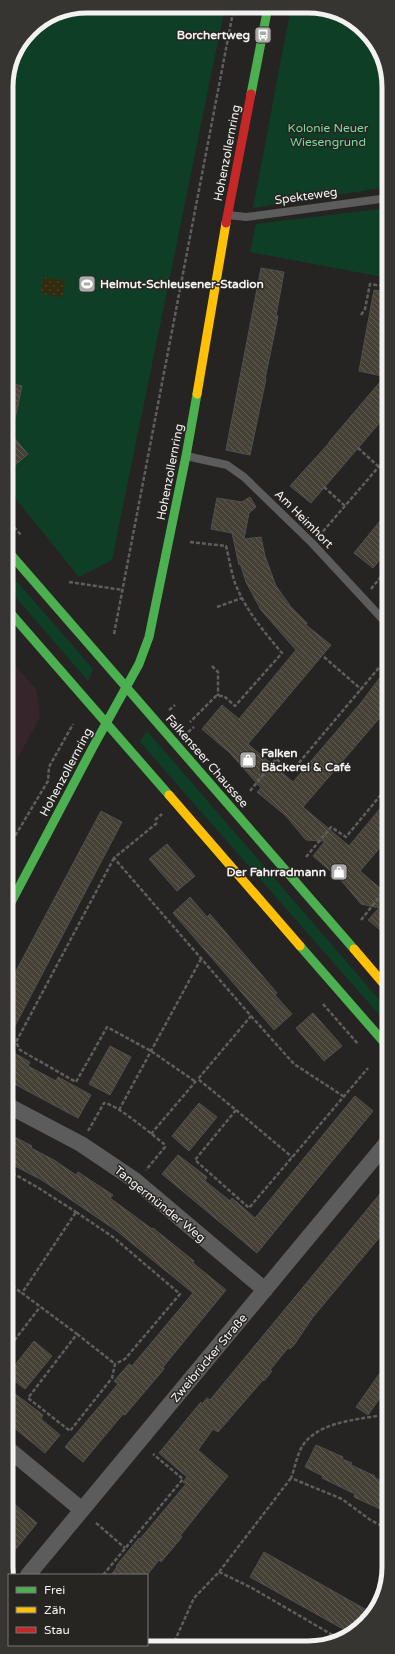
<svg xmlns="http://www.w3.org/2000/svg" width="395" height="1654" viewBox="0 0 395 1654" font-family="'Varela Round',sans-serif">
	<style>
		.education { fill: #36262c }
		.green { fill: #0e3f26 }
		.sand { fill: url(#sand-dots) }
		.building { fill: url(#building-back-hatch); stroke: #51504f }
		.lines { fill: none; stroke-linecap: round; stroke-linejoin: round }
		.path { stroke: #5f5e5e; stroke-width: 2.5; stroke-dasharray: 4 2; stroke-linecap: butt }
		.lane { stroke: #5d5c5c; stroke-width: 8 }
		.street { stroke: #5d5c5c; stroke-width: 16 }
		.fast { stroke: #4caf50; stroke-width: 9 }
		.slow { stroke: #ffc107; stroke-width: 9 }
		.jam { stroke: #c62828; stroke-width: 9 }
		.labels { text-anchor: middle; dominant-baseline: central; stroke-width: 3; stroke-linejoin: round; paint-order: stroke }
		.poi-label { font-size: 12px; font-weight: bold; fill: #f3f2f0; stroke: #262522; text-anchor: end }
		.park-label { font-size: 12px; fill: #77dd9e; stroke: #262522 }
		.street-label { font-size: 12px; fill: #f3f2f0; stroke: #262522 }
		.rim { fill: none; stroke: #f3f2f0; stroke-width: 5 }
	</style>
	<defs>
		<pattern id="sand-dots" width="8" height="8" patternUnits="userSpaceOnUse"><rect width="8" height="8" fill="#322b0e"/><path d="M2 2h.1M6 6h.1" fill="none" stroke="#464026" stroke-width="1.8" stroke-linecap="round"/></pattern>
		<pattern id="building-back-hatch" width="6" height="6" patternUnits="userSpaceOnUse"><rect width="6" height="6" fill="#464136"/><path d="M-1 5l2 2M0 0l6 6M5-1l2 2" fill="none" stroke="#615d53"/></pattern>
	</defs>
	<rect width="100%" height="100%" fill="#252423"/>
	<path class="education" d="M12,662l24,27 4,28 -34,63v-109z"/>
	<path class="green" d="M87,6l138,1 -113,553 -33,17 -73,-90v-405l6,-26 18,-26 26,-18z
		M291,7l33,1 41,22 23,46v111l-135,21z
		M388,208v70l-138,-26 6,-28z
		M6,569l87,100 -5,12 -82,-95z
		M147,731l242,280v15l-249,-284z"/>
	<path class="sand" d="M44,277l21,4 -3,17 -22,-5z"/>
	<path class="building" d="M261,268l23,4 -8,44h2l-13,63h1l-16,76 -24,-5z
		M374,290l14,2v50l-6,34 -23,-5z
		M6,382l16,4 -10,47h-2l18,21 -22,19z
		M380,382l8,7v24l-77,90 -21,-17 39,-43v-1z
		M250,497l6,10 -7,6 -5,26 17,-2 4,19 11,30 15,21 16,16 -1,2 25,20 -83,99 45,38 67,-78 28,-37 1,40 -86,100 46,39 40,-48v39l-29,34 29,25v41l-21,-17 11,-12 -18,-4 -21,-25 -27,-23 12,-15 -19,-1 -20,-24 -29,-24 4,-4 -31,-35 -28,-24 20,-24 17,14 57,-69 -35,-40 -15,-28 -6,-19 -1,2 -7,-32 -21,-4 6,-31 25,4z
		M388,511v39l-15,18 -19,-15z
		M101,811l21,11 -115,219 -1,-51z
		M167,844l28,32 -18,15 -28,-32z
		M190,897l17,20 3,-3 67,79 -2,2 17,19 -18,16 -101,-117z
		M313,1013l29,33 -18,15 -28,-33z
		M110,1046l21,11 -21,38 -21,-11z
		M7,1049l23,13 -2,4 28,15 2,-4 33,18 -13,23 -71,-38z
		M355,1096l18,15 -116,142 -95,-79 16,-19 29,22 -2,4 25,20 2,-3 23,20z
		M199,1103l18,14 -28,34 -17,-15z
		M7,1133l25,13 -1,2 23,12 22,15 2,-3 35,23 -3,3 42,31 1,-1 41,33 -1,2 33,27 -63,77 1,2 -39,46 -2,-1 -40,48 -18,-15 53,-63 -4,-3 15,-17 3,2 61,-73 -76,-62 -75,-51 -35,-18z
		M389,1183v43l-76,91 -19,28 -4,4 -2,-1 -18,22 2,1 -8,10 -1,-1 -45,52 -5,-3 -15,21 30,26 -48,60 2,1 -21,25 -2,-2 -12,15h-36l6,-8 -1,-1 19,-23 4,-5 1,1 46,-55 -3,-2 4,-5 -28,-24 42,-51 1,2 5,-6 3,2z
		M34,1341l18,15 -27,33 -18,-14z
		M389,1360v25l-21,30 -12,-8z
		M14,1393l29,22 -2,4 19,16 -15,18 -38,-31v-21z
		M316,1445l27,12 -1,2 10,4 -1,2 24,11 -1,1 15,9v27l-35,-16 1,-3 -33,-16 1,-2 -18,-9z
		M7,1498l30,25 -30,37z
		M264,1552l108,61 -3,8 -17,13 -102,-57z"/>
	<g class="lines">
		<path class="path" d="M361,315l4,-6 5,-25 18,3
			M384,418l4,4
			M358,448l21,19
			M324,487l21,19
			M6,518l15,17
			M319,536l69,-80
			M190,542l36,4c3,12 5,25 9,37 10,26 29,49 47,70l-47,53 -11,-10h-8l-26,26
			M387,552l1,2
			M69,582l54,8
			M371,589l17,-21
			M217,607l25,-9
			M114,634l120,-627
			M324,657l38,33
			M212,666l6,6v24
			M169,710l6,-5
			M188,732l6,-5
			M250,791l26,-32 16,12 96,-114
			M155,820l7,-6
			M157,823l-43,35 137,158 -53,63 38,31 -41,50 54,48 119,-140
			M6,851l42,-70 1,-14 24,-43
			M306,857l25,-30 15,10 43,-52
			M114,858l-98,184 4,8 56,32 31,-55 44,24 45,31
			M361,920l27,-34 1,1
			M323,1004l35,40
			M251,1016l43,48 49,32
			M382,1066l7,7
			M119,1110l82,-151
			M236,1110l56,47
			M88,1131l16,-28c11,0 50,33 60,41l1,3 -19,23
			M151,1134l45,-53
			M7,1170l30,17 39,25
			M76,1212l37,25 67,57 -55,65 -10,5 -3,14 -42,53 -42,-33 49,-64 -55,-41z
			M7,1283l15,10
			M77,1334l38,30
			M7,1350l33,-43
			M377,1416c-24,4 -59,7 -74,29 -6,9 -8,23 -12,33l51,21 27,20 20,11
			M96,1523l29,25
			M219,1572l33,16 89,52
			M103,1575l80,-96 -30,-25
			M172,1647l22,-49 25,-26 72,-94"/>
		<path class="lane" d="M228,215l18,2 142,-19
			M186,456l41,9 17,12 68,66 76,82"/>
		<path class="street" d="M7,1105l74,39 55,37 129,109
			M7,1448l75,62
			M28,1575l361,-435"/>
		<path class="fast" d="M251,94l17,-87
			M6,549l348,400
			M6,608l163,187
			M6,912l87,-165 46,-83 10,-27 37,-181 11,-62
			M300,946l89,102"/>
		<path class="slow" d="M197,394l29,-171
			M169,795l131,151
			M354,949l35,41"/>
		<path class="jam" d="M226,223l25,-129"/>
	</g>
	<defs>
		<g id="bus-square" transform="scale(0.9)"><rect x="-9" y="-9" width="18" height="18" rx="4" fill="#abaaa8" stroke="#262522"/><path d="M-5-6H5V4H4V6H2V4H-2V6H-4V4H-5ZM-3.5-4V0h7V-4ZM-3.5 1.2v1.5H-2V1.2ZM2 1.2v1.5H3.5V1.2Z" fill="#fff"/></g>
		<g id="stadium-square" transform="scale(0.9)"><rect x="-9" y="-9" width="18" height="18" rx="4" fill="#abaaa8" stroke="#262522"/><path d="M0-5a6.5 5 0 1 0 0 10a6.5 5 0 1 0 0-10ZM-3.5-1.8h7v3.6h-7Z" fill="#fff"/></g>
		<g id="shop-square" transform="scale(0.9)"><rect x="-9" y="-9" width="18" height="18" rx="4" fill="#abaaa8" stroke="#262522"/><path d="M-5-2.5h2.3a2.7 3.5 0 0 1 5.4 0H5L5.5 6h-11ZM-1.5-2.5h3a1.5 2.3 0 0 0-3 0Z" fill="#fff"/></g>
	</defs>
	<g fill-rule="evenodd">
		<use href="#bus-square" x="263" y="35"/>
		<use href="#stadium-square" x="87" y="284"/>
		<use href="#shop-square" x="248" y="760"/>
		<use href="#shop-square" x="339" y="872"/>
	</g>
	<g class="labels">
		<g class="poi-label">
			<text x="250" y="35">Borchertweg</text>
			<text x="100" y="284" text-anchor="start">Helmut-Schleusener-Stadion</text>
			<text x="261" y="753" text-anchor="start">Falken<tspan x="261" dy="14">Bäckerei &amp; Café</tspan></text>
			<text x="326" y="872">Der Fahrradmann</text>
		</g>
		<g class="park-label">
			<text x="328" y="128">Kolonie Neuer<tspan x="328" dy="14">Wiesengrund</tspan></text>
		</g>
		<g class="street-label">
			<text transform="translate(227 153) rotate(-79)">Hohenzollernring</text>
			<text transform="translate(306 196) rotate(-8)">Spekteweg</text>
			<text transform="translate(170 472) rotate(-79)">Hohenzollernring</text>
			<text transform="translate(304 519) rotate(45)">Am Heimhort</text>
			<text transform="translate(207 761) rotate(49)">Falkenseer Chaussee</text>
			<text transform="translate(66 772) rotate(-62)">Hohenzollernring</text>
			<text transform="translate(160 1204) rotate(39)">Tangermünder Weg</text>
			<text transform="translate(209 1358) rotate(-50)">Zweibrücker Straße</text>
		</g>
	</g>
	<path d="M0 0H395V1654H0ZM87 13H308A74 74 0 0 1 382 87V1567A74 74 0 0 1 308 1641H87A74 74 0 0 1 13 1567V87A74 74 0 0 1 87 13Z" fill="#363532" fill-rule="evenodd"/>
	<path class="rim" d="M87 13H308A74 74 0 0 1 382 87V1567A74 74 0 0 1 308 1641H87A74 74 0 0 1 13 1567V87A74 74 0 0 1 87 13Z"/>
	<rect x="8" y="1574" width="140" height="72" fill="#262522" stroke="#787774"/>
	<rect x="16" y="1587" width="20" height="6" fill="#4caf50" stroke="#787774"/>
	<text x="44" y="1594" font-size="12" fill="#f3f2f0">Frei</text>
	<rect x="16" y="1607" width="20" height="6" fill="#ffc107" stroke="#787774"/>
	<text x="44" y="1614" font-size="12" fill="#f3f2f0">Zäh</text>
	<rect x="16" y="1627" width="20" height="6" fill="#c62828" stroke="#787774"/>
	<text x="44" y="1634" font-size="12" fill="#f3f2f0">Stau</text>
</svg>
